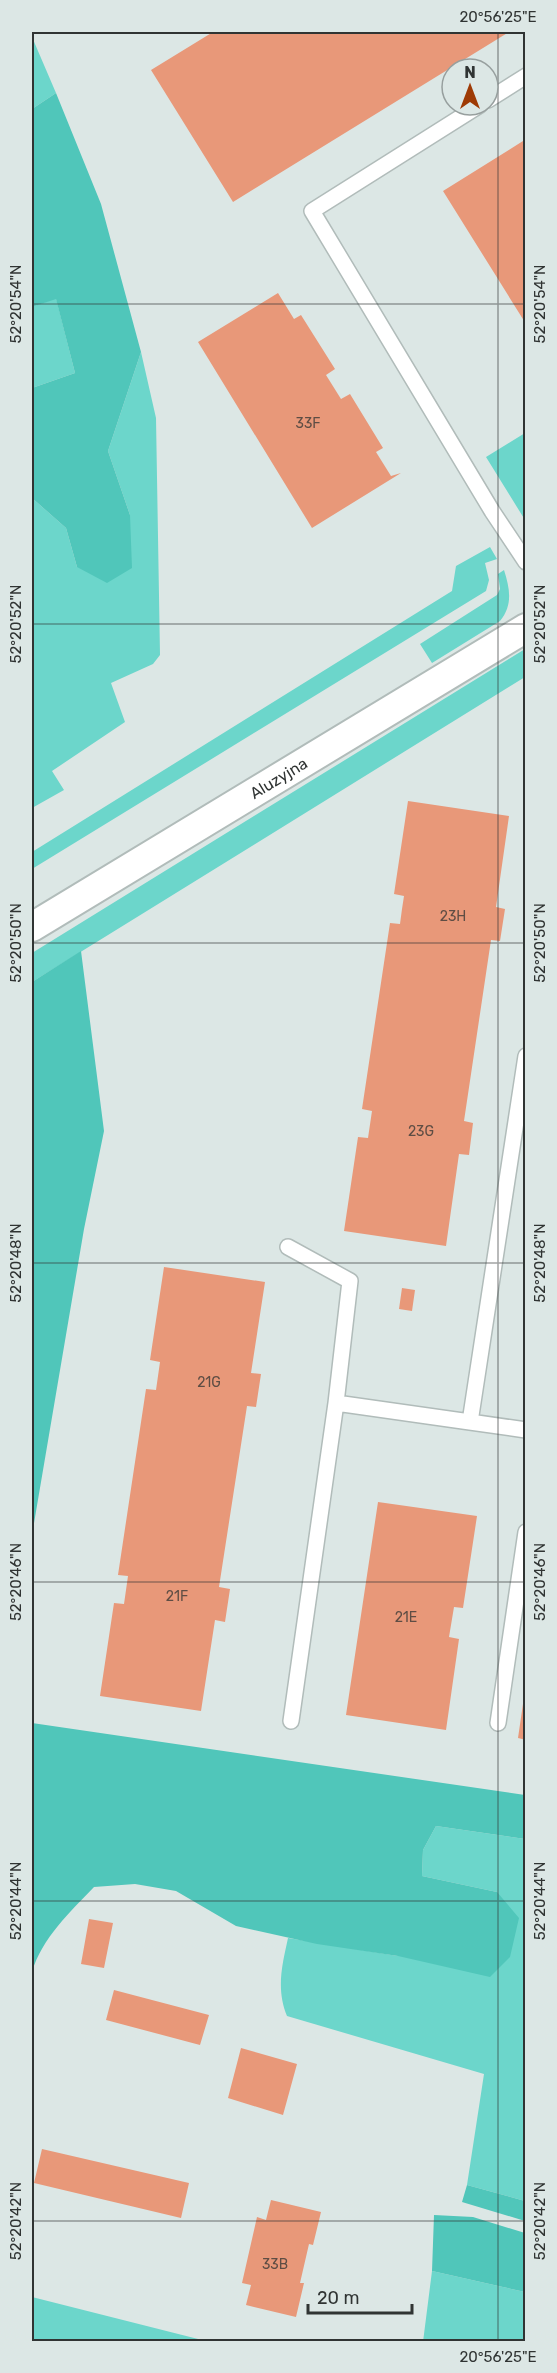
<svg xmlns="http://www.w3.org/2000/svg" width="557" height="2373" viewBox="0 0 557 2373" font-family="Rubik,sans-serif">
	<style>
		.green { fill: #6cd6cb }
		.forest { fill: #50c6ba }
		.building { fill: #e89879 }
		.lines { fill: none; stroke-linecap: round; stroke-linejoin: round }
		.service-casing { stroke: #b1bcba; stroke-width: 18 }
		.minor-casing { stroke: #b1bcba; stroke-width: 32 }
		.service { stroke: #fff; stroke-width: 15 }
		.minor { stroke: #fff; stroke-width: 28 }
		.ticks { fill: none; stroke: #303433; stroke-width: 1.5; stroke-opacity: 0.45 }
		.labels { text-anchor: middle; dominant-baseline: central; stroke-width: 5; stroke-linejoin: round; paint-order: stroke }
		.number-label { font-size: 14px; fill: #5e4d44 }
		.street-label { font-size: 16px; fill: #303433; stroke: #dce7e5 }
		.neatline { fill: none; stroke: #303433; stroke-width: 2 }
		.ticks-label { font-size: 15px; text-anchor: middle; fill: #303433 }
	</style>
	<rect width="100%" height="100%" fill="#dce7e5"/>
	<path class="green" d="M32,37l24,56 -24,16z
		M56,298l19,75 -43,15v-81z
		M141,352l15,66 4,237 -7,9 -42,19 14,39 -73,49 12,19 -32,18v-310l34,30 11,39 53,-52 -22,-64z
		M525,433v87l-39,-63z
		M490,547l7,12 -12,4 4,17 -3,11 -454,278v-17l420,-261 4,-25z
		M504,570c6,19 9,35 -4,51l-68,42 -12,-19 77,-49 3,-6 -2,-15z
		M525,649v28l-493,305v-29z
		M436,1826l89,13v362l-58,-16 17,-111 -197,-58c-11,-27 -5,-50 1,-78l110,18 99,-64 -75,-16 1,-26z
		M432,2271l93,21v49l-102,1z
		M32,2297l174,44h-174z"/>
	<path class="forest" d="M56,93l45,111 40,148 -33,99 22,64 2,53 -25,15 -30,-16 -11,-39 -34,-30v-110l43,-15 -19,-74 -24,8v-198z
		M81,951l23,180 -20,98 -52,306v-553z
		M32,1723l493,72v44l-89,-13 -13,24 -1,26 75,16 22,26 -9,39 -20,20 -92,-21 -81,-12 -81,-18 -60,-35 -41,-7 -41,3c-24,25 -52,51 -62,85z
		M467,2185l58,16v20l-63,-19z
		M434,2215l39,2 52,16v59l-93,-21z"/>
	<path class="building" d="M213,32h296l-276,170 -82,-132z
		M523,141l3,4v179l-83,-133z
		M278,293l16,26 7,-4 34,54 -9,6 15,24 9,-5 33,54 -7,4 15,24 10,-3 -89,55 -114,-186z
		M408,801l101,15 -13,91 9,2 -5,32 -9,-1 -27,181 9,2 -4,32 -10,-1 -13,92 -102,-15 14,-94 10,1 4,-27 -10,-2 28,-186 10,1 2,-15 2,-13 -10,-2z
		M164,1267l101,15 -14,91 10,1 -5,33 -9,-1 -28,181 11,2 -5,33 -10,-2 -14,91 -101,-15 14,-93 10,1 4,-28 -10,-1 28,-186 10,1 4,-28 -10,-2z
		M402,1288l13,2 -3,21 -13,-2z
		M378,1502l99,14 -14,92 -9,-1 -5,30 10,2 -13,91 -100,-15z
		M524,1697h2v43l-8,-2z
		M89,1919l24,4 -9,45 -23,-4z
		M114,1990l95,25 -9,30 -94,-25z
		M241,2048l56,16 -14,51 -55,-17z
		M42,2149l147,34 -8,35 -147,-35z
		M271,2200l50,12 -8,33 -4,-1 -9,39h4l-8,34 -50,-12 5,-20 -9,-2 15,-66 9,3z"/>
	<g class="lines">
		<g class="service-casing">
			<path id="service" d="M488,100l38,-24
				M480,105l-168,106 180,300 34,51
				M526,1056l-56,366 56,8
				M288,1247l62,34 -14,122
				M291,1721l45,-318 134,19
				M498,1723l28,-191"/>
		</g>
		<g class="minor-casing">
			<g id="minor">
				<path id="s1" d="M32,927l494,-299"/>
			</g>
		</g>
		<use href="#service" class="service"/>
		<use href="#minor" class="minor"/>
	</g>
	<path class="ticks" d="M498,32v2310M32,304h494M32,624h494M32,943h494M32,1263h494M32,1582h494M32,1901h494M32,2221h494"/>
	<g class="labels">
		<g class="number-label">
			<text x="308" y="423">33F</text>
			<text x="453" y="916">23H</text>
			<text x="421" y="1131">23G</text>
			<text x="209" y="1382">21G</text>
			<text x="177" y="1596">21F</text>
			<text x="406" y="1617">21E</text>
			<text x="275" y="2264">33B</text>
		</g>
		<g class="street-label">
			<text stroke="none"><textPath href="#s1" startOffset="288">Aluzyjna</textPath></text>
		</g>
	</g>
	<rect width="557" height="2373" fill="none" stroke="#dce7e5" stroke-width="66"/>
	<g transform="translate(470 87)"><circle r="28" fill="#dce7e5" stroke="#979f9e" stroke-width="1.5"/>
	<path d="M0-4.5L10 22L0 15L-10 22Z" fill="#9e3a05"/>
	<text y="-9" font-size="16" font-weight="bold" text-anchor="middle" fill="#303433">N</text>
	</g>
	<path d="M308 2304v9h104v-9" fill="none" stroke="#303433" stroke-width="3"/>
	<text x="317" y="2304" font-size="18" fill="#303433" stroke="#dce7e5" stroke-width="4.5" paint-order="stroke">20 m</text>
	<rect x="33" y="33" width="491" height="2307" class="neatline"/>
	<g class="ticks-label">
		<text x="498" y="22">20°56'25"E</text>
		<text transform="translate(16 304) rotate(-90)" y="5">52°20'54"N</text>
		<text transform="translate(540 304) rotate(-90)" y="5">52°20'54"N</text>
		<text transform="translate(16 624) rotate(-90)" y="5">52°20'52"N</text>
		<text transform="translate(540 624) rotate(-90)" y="5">52°20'52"N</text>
		<text transform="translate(16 943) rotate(-90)" y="5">52°20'50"N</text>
		<text transform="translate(540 943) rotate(-90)" y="5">52°20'50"N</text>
		<text transform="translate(16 1263) rotate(-90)" y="5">52°20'48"N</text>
		<text transform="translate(540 1263) rotate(-90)" y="5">52°20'48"N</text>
		<text transform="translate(16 1582) rotate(-90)" y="5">52°20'46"N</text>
		<text transform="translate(540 1582) rotate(-90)" y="5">52°20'46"N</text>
		<text transform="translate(16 1901) rotate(-90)" y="5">52°20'44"N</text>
		<text transform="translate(540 1901) rotate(-90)" y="5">52°20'44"N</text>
		<text transform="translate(16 2221) rotate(-90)" y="5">52°20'42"N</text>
		<text transform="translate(540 2221) rotate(-90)" y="5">52°20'42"N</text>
		<text x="498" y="2362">20°56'25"E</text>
	</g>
</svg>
